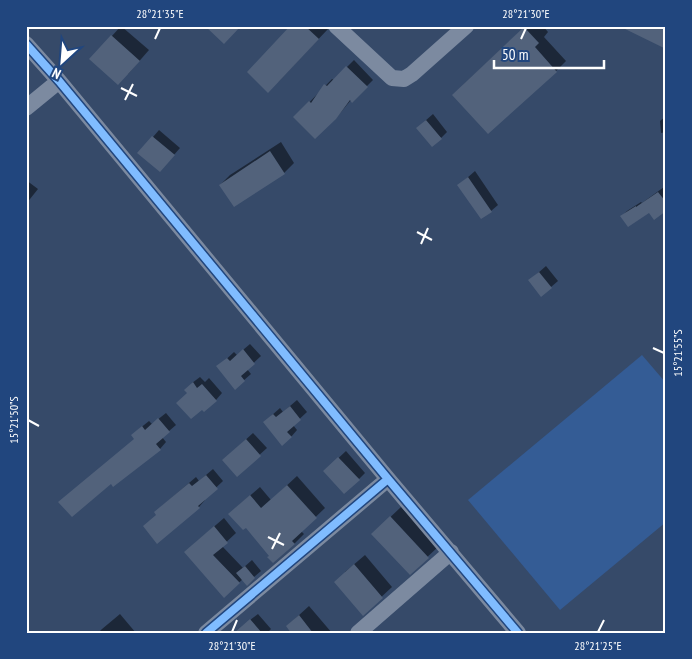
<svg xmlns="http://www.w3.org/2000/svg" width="692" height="659" viewBox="0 0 692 659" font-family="'PT Sans Narrow',sans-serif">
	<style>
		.green { fill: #345c95 }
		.shadow { fill: #0007 }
		.building { fill: #52627b }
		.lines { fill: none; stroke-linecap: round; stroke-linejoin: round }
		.minor { stroke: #7c8aa0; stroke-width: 16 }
		.cycleway-casing { stroke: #21467e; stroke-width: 11 }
		.cycleway { stroke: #80bcff; stroke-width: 8 }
		.ticks { fill: none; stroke: #fff; stroke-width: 2 }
		.neatline { fill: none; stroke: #fff; stroke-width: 2 }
		.ticks-label { font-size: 12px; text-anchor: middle; fill: #fff }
	</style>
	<rect width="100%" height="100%" fill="#364a69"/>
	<path class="green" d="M642,355l24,28v139l-106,88 -92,-110z"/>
	<path class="shadow" d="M121,26l28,24 -21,24 -37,-15z
		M290,26h35l3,3 -50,53z
		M526,26h17l5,6 -4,5 22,24 -10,10 -93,14z
		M354,60l19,20 -21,21 -1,-1 -15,18 -41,-1 37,-38 2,1z
		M433,114l14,18 -6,6 -16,-17z
		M666,116v16l-5,1 -1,-12z
		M159,130l21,18 -14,16 -13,-27z
		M281,142l13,21 -10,10 -64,12 10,-10z
		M475,171l23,34 -7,6 -32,-26z
		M26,180l12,9 -12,15z
		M664,187l2,3v19l-44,7 5,-5 14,-9 1,1z
		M546,266l12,15 -7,6 -21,-7z
		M250,344l11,12 -14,13 4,5 -16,14 -17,-21 16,-15 3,3z
		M200,377l5,5 4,-4 13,15 -6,7 -27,-7 3,-10z
		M297,400l10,12 -14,13 4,5 -6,7 -20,-21 9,-8 3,4z
		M166,413l10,12 -14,12 4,5 -6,7 -25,-11 4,-9 10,-8 3,3z
		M253,433l14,15 -30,27 -7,-21z
		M346,451l19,22 -6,6 -28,-14z
		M213,469l10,12 -19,18 1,1 -6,7 -42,35 5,-36 34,-29 3,4z
		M297,476l28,32 -24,23 3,3 -10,10 -24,12 -31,-51 21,-18 11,13z
		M401,507l37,40 -28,26 -27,-49z
		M224,518l12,15 -14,13 21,22 9,-8 9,11 -7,6 -11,2 -19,17 -29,-53z
		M365,555l27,32 -29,27 -18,-42z
		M309,606l23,27h-39l-6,-7z
		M120,614l16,19h-38l4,-4z
		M258,614l13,15 -4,4h-19l2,-13z"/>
	<path class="building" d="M205,26h36l-17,18z
		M290,26h15l14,13 -51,54 -21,-21z
		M619,26h47v23z
		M524,27l15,16 -4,4 22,25 -69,62 -36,-39z
		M111,35l29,26 -22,24 -29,-26z
		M346,66l22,21 -16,16 -2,-3 -14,19 -21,20 -22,-22 16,-16 2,2 13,-19 3,2z
		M426,120l16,19 -10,8 -16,-19z
		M152,136l23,19 -15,17 -23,-19z
		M270,151l15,23 -51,33 -15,-22z
		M468,177l24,35 -11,7 -24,-34z
		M658,192l8,10v9l-12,9 -5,-7 -21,14 -8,-11 16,-10v1z
		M539,272l13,16 -11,9 -13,-17z
		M243,349l12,15 -14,12 4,5 -10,9 -19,-24 11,-8 3,3z
		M193,382l4,6 5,-4 15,17 -13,11 -2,-2 -11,9 -15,-16 11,-10 -3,-3z
		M290,406l11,14 -14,12 5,5 -10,9 -19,-24 10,-8 3,3z
		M158,418l12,14 -14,12 5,6 -48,37 -2,-3 -39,33 -14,-15 76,-63 -3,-4 11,-9 3,4z
		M246,439l15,17 -24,21 -15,-17z
		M338,457l22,23 -16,14 -21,-23z
		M206,475l12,14 -20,17 2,2 -43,36 -14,-18 13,-11 -2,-3 35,-29 3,3z
		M287,485l30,33 -25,23 3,3 -22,19 -6,-6 2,-1 -23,-28 -3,2 -15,-16 22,-19 11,13z
		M390,516l39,42 -19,17 -39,-41z
		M214,526l14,17 -15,12 27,28 -16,15 -40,-46z
		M354,564l29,34 -20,18 -29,-34z
		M245,566l10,12 -8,8 -11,-13z
		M299,615l14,18h-22l-5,-7z
		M250,619l12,14h-28z"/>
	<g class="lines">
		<path class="minor" d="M336,26l56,52 12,1 8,-5 54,-48
			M26,44l33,37 329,398 130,154
			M26,108l33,-27
			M206,633l182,-154
			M358,633l93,-81"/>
		<g class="cycleway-casing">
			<path id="cycleway" d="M26,44l33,37 329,398 130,154
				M206,633l182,-154"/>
		</g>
		<use href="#cycleway" class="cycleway"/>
	</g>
	<path class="ticks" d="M155,39l5,-11M521,39l5,-11M121,88l16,8M125,100l8,-16M417,232l15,8M421,244l7,-16M653,348l11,5M28,420l11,6M268,537l16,8M272,549l8,-16M232,632l5,-12M598,632l6,-12"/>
	<rect width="692" height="659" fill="none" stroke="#21467e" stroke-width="55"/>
	<g transform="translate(62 62) rotate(206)" stroke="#21467e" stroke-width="4" paint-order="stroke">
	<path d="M0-4L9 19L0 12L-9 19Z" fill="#ffffff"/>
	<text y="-8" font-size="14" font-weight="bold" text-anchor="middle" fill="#ffffff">N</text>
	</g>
	<path d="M494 60v8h110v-8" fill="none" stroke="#ffffff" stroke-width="2.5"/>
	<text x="502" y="60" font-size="15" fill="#ffffff" stroke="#21467e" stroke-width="4" paint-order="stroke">50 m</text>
	<rect x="28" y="28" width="636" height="604" class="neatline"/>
	<g class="ticks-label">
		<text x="160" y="18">28°21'35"E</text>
		<text x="526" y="18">28°21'30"E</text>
		<text transform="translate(678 353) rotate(-90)" y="4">15°21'55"S</text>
		<text transform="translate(14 420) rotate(-90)" y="4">15°21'50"S</text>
		<text x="232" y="650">28°21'30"E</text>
		<text x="598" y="650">28°21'25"E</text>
	</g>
</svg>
